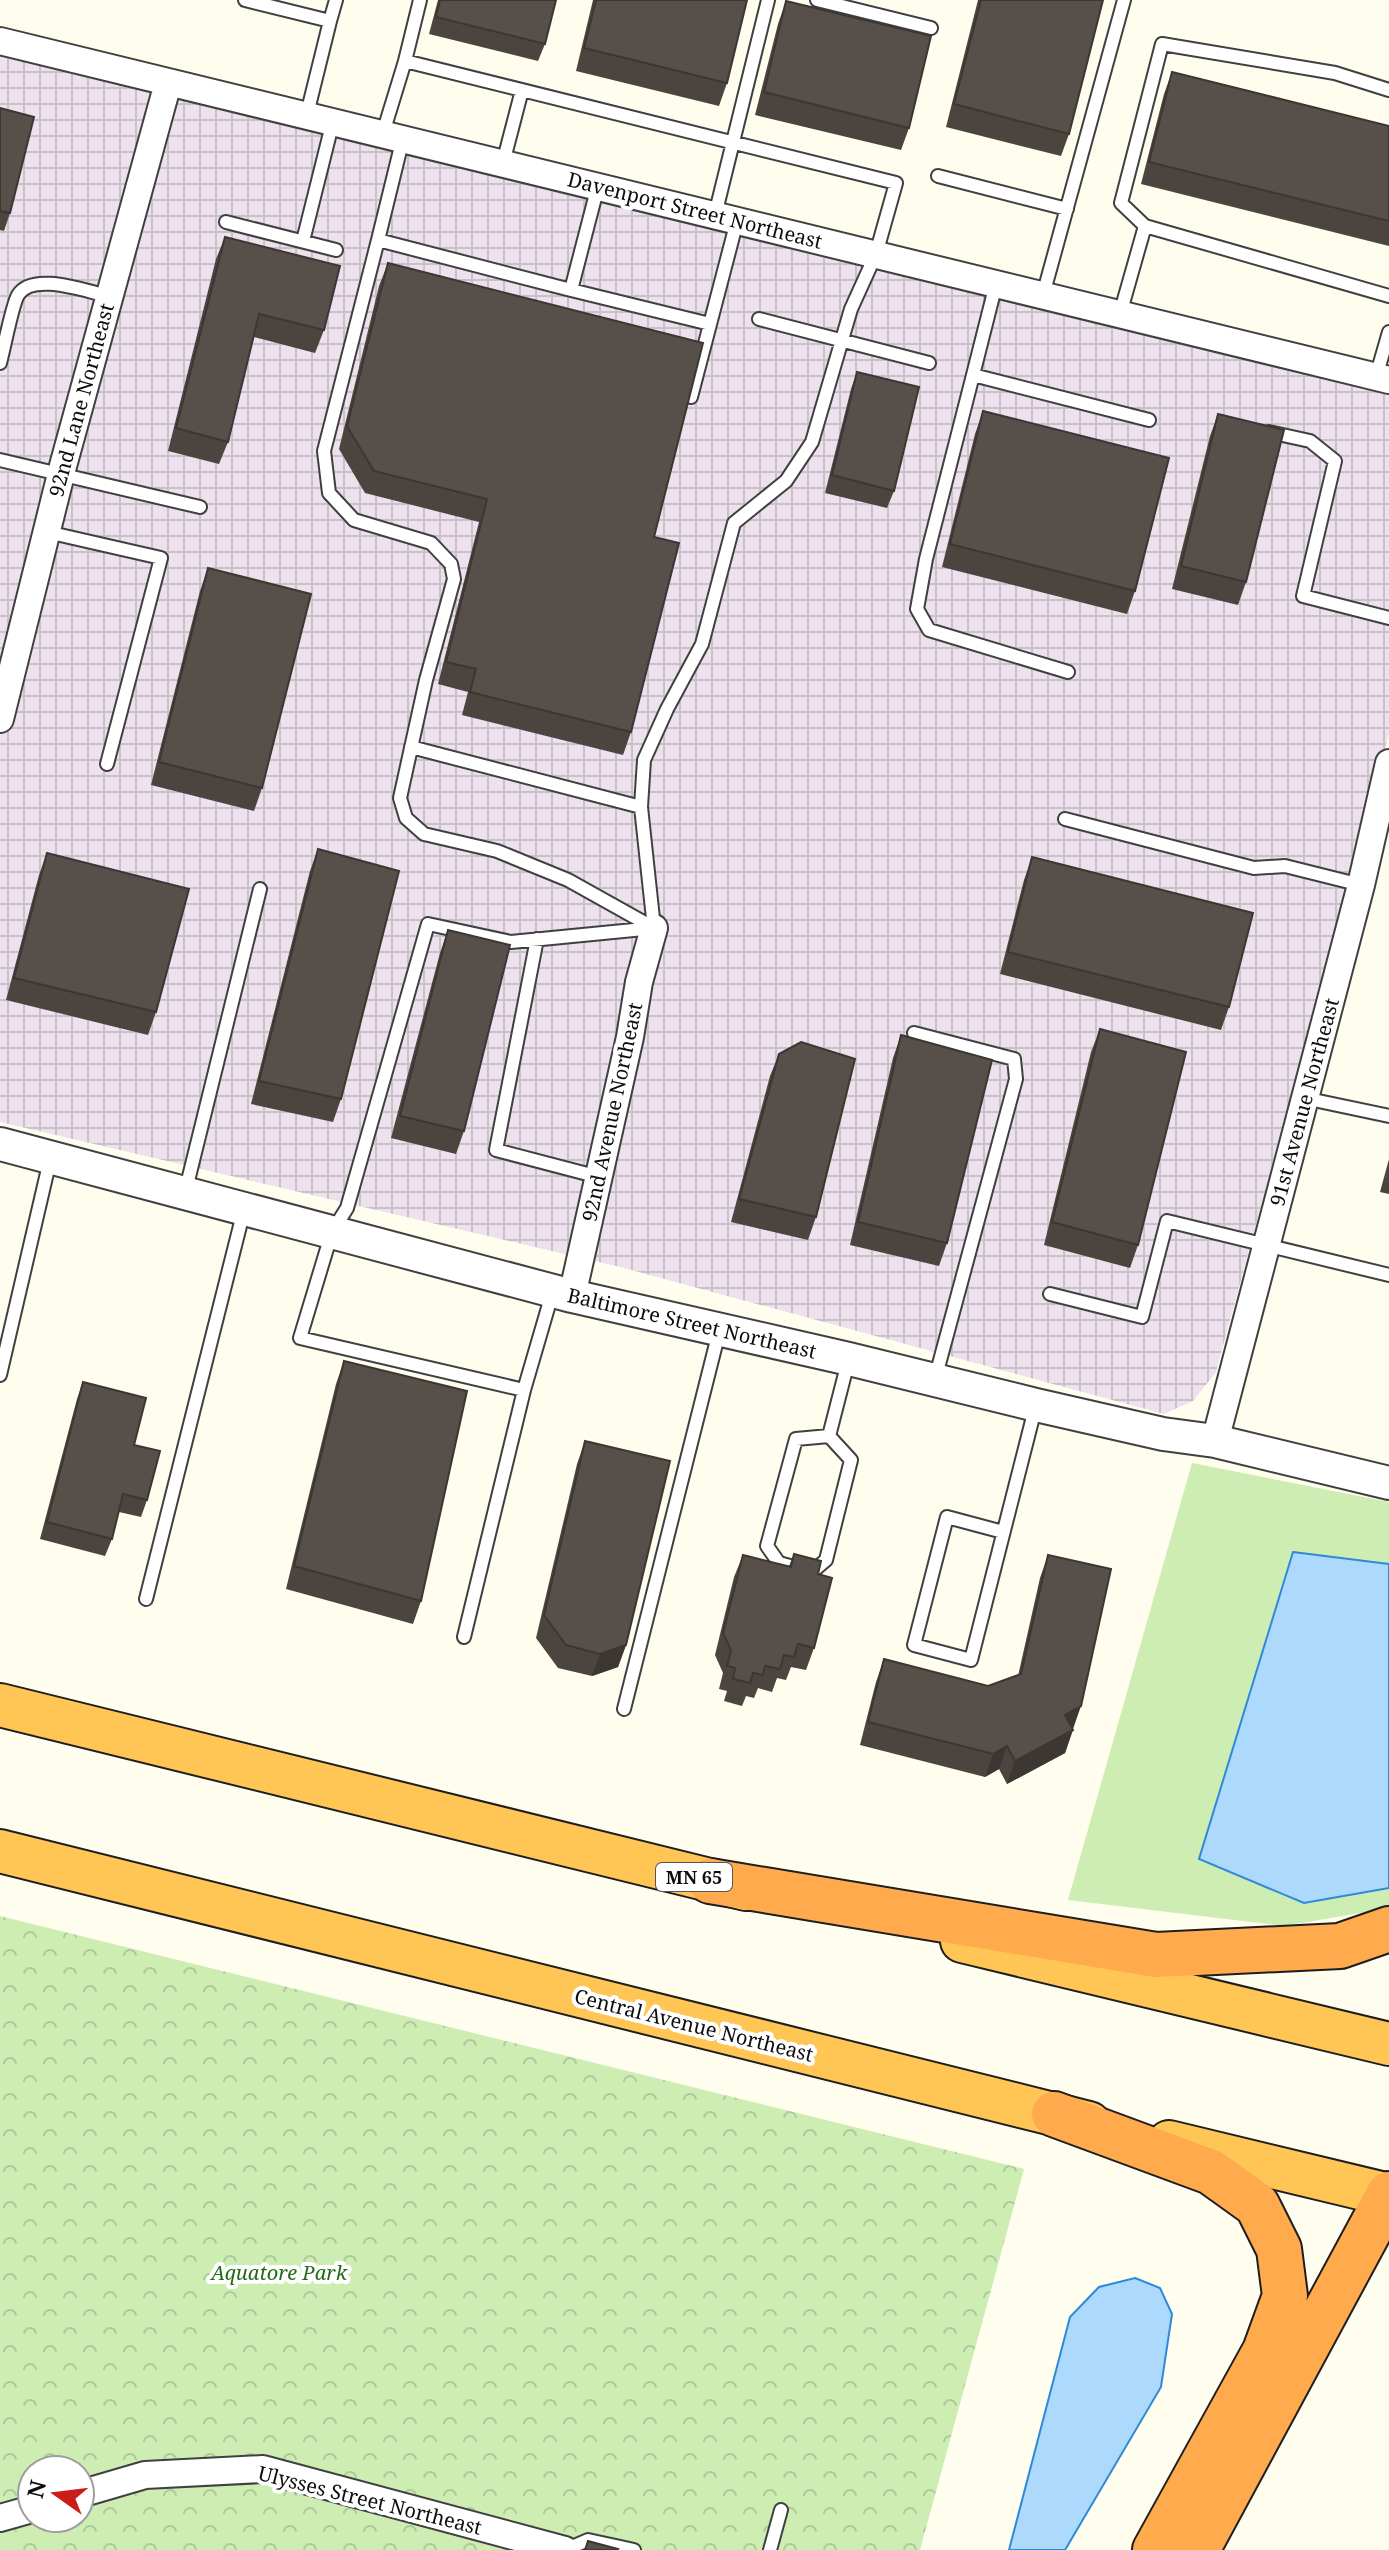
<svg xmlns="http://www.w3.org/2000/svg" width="1389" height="2550" viewBox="0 0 1389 2550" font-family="'Noto Serif',serif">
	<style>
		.industrial { fill: url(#industrial-grid) }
		.grass { fill: #cdedb3 }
		.park { fill: url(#park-crowns); fill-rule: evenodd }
		.water { fill: #add9fc; stroke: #2e89d9; stroke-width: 2 }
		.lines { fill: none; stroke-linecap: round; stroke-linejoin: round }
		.service-casing { stroke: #404040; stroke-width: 16 }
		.minor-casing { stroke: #404040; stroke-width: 30 }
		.tertiary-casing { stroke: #404040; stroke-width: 36 }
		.trunk-casing { stroke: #1e1e1e; stroke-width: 46 }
		.motorway-casing { stroke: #1e1e1e; stroke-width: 48 }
		.service { stroke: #fff; stroke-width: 12 }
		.minor { stroke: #fff; stroke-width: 26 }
		.tertiary { stroke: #fff; stroke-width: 32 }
		.trunk { stroke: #ffc655; stroke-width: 42 }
		.motorway { stroke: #ffaa4c; stroke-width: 44 }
		.wall { fill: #4b443f }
		.shaded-wall { fill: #3d3733 }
		.building { fill: #574f49; stroke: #3d3733; stroke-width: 2 }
		.labels { text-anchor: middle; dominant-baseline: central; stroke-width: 8; stroke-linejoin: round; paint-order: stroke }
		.shield { fill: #fff; stroke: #565656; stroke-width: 2 }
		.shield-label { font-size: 18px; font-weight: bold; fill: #0d0d0d }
		.street-label { font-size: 20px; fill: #0d0d0d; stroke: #fff }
		.park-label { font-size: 20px; font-style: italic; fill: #236b18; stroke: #fff }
	</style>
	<defs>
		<pattern id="industrial-grid" width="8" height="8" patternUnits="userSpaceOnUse" patternTransform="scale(2)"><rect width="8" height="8" fill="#ece1ed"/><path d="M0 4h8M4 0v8" fill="none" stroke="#c9c0ca"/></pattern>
		<pattern id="park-crowns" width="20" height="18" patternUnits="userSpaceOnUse" patternTransform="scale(2)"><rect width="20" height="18" fill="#cdedb3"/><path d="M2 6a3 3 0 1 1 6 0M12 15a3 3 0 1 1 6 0" fill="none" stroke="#afca99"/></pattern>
	</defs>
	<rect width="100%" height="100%" fill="#fffdee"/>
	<path class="industrial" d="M0,51l1389,329v354l-173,638 -23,29 -29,13 -544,-147 -620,-145z"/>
	<path class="grass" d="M1192,1463l197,39v406l-105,18 -216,-26z"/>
	<path class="park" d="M0,1916l1024,253 -104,381h-920zM32,2470h48v48h-48z"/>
	<path class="water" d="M1293,1552l96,12v324l-85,15 -105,-44z
		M1135,2278l25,10 12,26 -11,73 -96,163h-56l61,-233 29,-30z"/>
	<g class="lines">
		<g class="service-casing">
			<path id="service" d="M245,0l85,21 -23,93
				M817,0l114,28
				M330,21l6,-21
				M405,61l15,-61
				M383,133l22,-72 491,122 -20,71 -25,55 -39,133 -26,39 -52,42 -32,121 -35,65 -23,51 -3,47 13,121
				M403,138l-25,102 193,50
				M503,163l19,-73
				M938,176l129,33
				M598,186l-27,104 139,34
				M715,215l53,-215
				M226,222l110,28
				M1145,226l-24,-23 41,-159 173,29 54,17
				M378,240l-54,211 5,42 25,27 77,23 20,21 3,15 -28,101 -26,118 6,20 18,16 73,17 71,29 86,48
				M303,241l30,-120
				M996,284l-23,91 176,45
				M1043,295l81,-295
				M1120,314l25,-88 244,70
				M759,319l170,44
				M0,363c4,-14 12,-58 18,-68 15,-24 69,-3 91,1
				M973,375l-47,184 -9,50 12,21 139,42
				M1376,377l13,-45
				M691,397l46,-176
				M1269,432l41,9 25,20 -32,135 86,22
				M0,460l200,47
				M47,532l114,26 -54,206
				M411,747l230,60
				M1065,819l189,49 31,-2 76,19
				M537,939l-41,211 103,27
				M914,1033l100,26 2,20 -81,300
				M1304,1098l85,18
				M185,1193l75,-304
				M1050,1294l92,23 25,-96 222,54
				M0,1375l50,-215
				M524,1390l-224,-52 32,-106 15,-24 81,-284 83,18 143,-14
				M829,1436l-33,3 -29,107 12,17 33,9 14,-12 25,-100 -22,-24 19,-74
				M1003,1532l-56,-15 -33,128 57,15 65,-255
				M146,1599l98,-389
				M464,1637l60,-247 28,-96
				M624,1709l95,-377
				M565,2550l23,-10 46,10
				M770,2550l11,-40"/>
		</g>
		<g class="minor-casing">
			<path id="minor" d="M0,41l1389,339
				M0,719l63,-253 105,-383
				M572,1296l58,-259 9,-55 15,-54
				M1215,1441l146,-556 28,-122
				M80,2494l65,-19 118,-6 302,81
				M0,2518l32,-9"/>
		</g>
		<g class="tertiary-casing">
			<path id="tertiary" d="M0,1144l572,152 277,63 187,46 127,29 52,7 174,42"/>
		</g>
		<g class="trunk-casing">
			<path id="trunk" d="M0,1705l746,184
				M0,1851l1089,272
				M962,1941l427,103
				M1169,2142l220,53"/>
		</g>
		<g class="motorway-casing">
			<path id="motorway" d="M710,1881l446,74 184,-9 49,-17
				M1054,2114l157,58 46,33 22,44 6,47 -20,55 -110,199
				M1197,2550l192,-356"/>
		</g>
		<use href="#service" class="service"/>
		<use href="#minor" class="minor"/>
		<use href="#tertiary" class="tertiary"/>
		<use href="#trunk" class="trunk"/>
		<use href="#motorway" class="motorway"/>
	</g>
	<path class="wall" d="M438,0h118l-11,44 -7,17 -109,-27z
		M593,0h154l-20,83 -8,23 -143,-35z
		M978,0h125l-34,134 -8,22 -115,-29z
		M786,1l123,127 -8,22 -146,-35 23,-91z
		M1172,72l217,54v120l-248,-62 23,-90z
		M0,108l10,105 -6,18 -4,-1z
		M225,237l99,93 -9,23 -61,-16 -26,105 -9,22 -51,-13 48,-192z
		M388,263l266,274 -23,195 -8,23 -161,-40 6,-23 -30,-8 41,-162 -114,-29 -26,-44 40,-163z
		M857,372l37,119 -7,17 -62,-15 26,-104z
		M983,411l152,180 -8,23 -185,-47 33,-133z
		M1218,414l28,168 -8,23 -66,-16 38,-153z
		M208,568l54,220 -8,23 -103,-26 49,-194z
		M318,849l23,250 -8,23 -82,-18 59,-233z
		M47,853l109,159 -8,23 -142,-35 33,-125z
		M1032,857l197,150 -8,23 -221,-56 24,-94z
		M448,930l16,201 -8,23 -65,-16 49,-185z
		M1100,1029l38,216 -8,23 -86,-23 47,-193z
		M901,1035l46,208 -8,23 -89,-21 43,-187z
		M779,1054l37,163 -8,23 -77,-18 39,-146z
		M1389,1159v35l-9,-2z
		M344,1361l77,240 -8,23 -127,-35 50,-205z
		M83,1382l51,63 13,55 -6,17 -22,-5 -7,27 -7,17 -65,-17 37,-140z
		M585,1441l41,204 -8,22 -26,9 -34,-8 -22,-30 41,-174z
		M794,1554l24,20 -4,74 -8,22 -15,-3 -5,13 -9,-2 -5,14 -14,-4 -4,10 -8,-2 -4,10 -18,-5 3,-10 -8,-2 4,-16 -8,-18 19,-78 9,-22 46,11z
		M1048,1555l25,174 -8,24 -58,31 -8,-15 -14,8 -125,-32 16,-63 8,-23 104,27 30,-10 22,-98z"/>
	<path class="shaded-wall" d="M626,1645l-8,22 -26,9 8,-22z
		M1081,1706l-8,23 -17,9 9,-23z
		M1073,1730l-8,23 -58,31 8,-23z
		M1007,1746l-8,23 -14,8 8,-23z"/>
	<path class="building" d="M440,0h116l-11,44 -109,-27z
		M596,0h151l-20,83 -143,-35z
		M981,0h122l-34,134 -115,-30z
		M786,1l145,35 -22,92 -145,-36z
		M1172,72l217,54v95l-240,-59z
		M0,108l34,9 -24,96 -10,-2z
		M225,237l115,29 -16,64 -65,-16 -31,128 -52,-14z
		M388,263l315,80 -49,194 25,6 -48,189 -161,-40 6,-23 -30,-7 41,-163 -113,-28 -27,-45z
		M857,372l62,15 -25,104 -62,-16z
		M983,411l186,47 -34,133 -185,-47z
		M1218,414l66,16 -38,152 -65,-16z
		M208,568l103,26 -49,194 -103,-26z
		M318,849l81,22 -58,228 -82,-18z
		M47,853l142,36 -33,123 -142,-34z
		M1032,857l221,56 -24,94 -221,-55z
		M448,930l62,15 -46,186 -64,-15z
		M1100,1029l86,23 -48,193 -86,-23z
		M901,1035l91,25 -45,183 -89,-21z
		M801,1042l54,17 -39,158 -77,-18 40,-145z
		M344,1361l123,30 -46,210 -127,-35z
		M83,1382l63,16 -12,47 26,6 -13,49 -24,-6 -11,45 -65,-17z
		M585,1441l85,20 -44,184 -26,9 -34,-9 -22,-30z
		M794,1554l27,7 -3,13 14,4 -18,70 -16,-4 -4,13 -10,-2 -4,14 -15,-3 -2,9 -10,-2 -3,10 -17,-4 2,-11 -8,-2 4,-16 -8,-17 20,-78 48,12z
		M1048,1555l63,14 -30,137 -16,9 8,15 -58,31 -8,-15 -14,8 -125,-32 16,-63 104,27 33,-12z
		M588,2541l30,8 -1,1h-32z"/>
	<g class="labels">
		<rect class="shield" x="656" y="1863" width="76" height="28" rx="6"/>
		<g class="shield-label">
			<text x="694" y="1877">MN 65</text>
		</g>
		<g class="street-label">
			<text transform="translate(695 210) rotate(14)">Davenport Street Northeast</text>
			<text transform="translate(81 400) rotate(-75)">92nd Lane Northeast</text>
			<text transform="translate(1304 1102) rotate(-75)">91st Avenue Northeast</text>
			<text transform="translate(612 1112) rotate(-78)">92nd Avenue Northeast</text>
			<text transform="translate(692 1323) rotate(13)">Baltimore Street Northeast</text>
			<text transform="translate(694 2025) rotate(14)">Central Avenue Northeast</text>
			<text transform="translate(370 2500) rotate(14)">Ulysses Street Northeast</text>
		</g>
		<g class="park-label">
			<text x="279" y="2272">Aquatore Park</text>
		</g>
	</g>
	<g transform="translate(56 2494) rotate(284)"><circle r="38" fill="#ffffff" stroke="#9e9e9e" stroke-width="2"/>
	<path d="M0-6L14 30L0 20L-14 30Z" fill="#ca1c19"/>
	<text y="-12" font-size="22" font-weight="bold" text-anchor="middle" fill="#0d0d0d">N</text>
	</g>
</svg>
